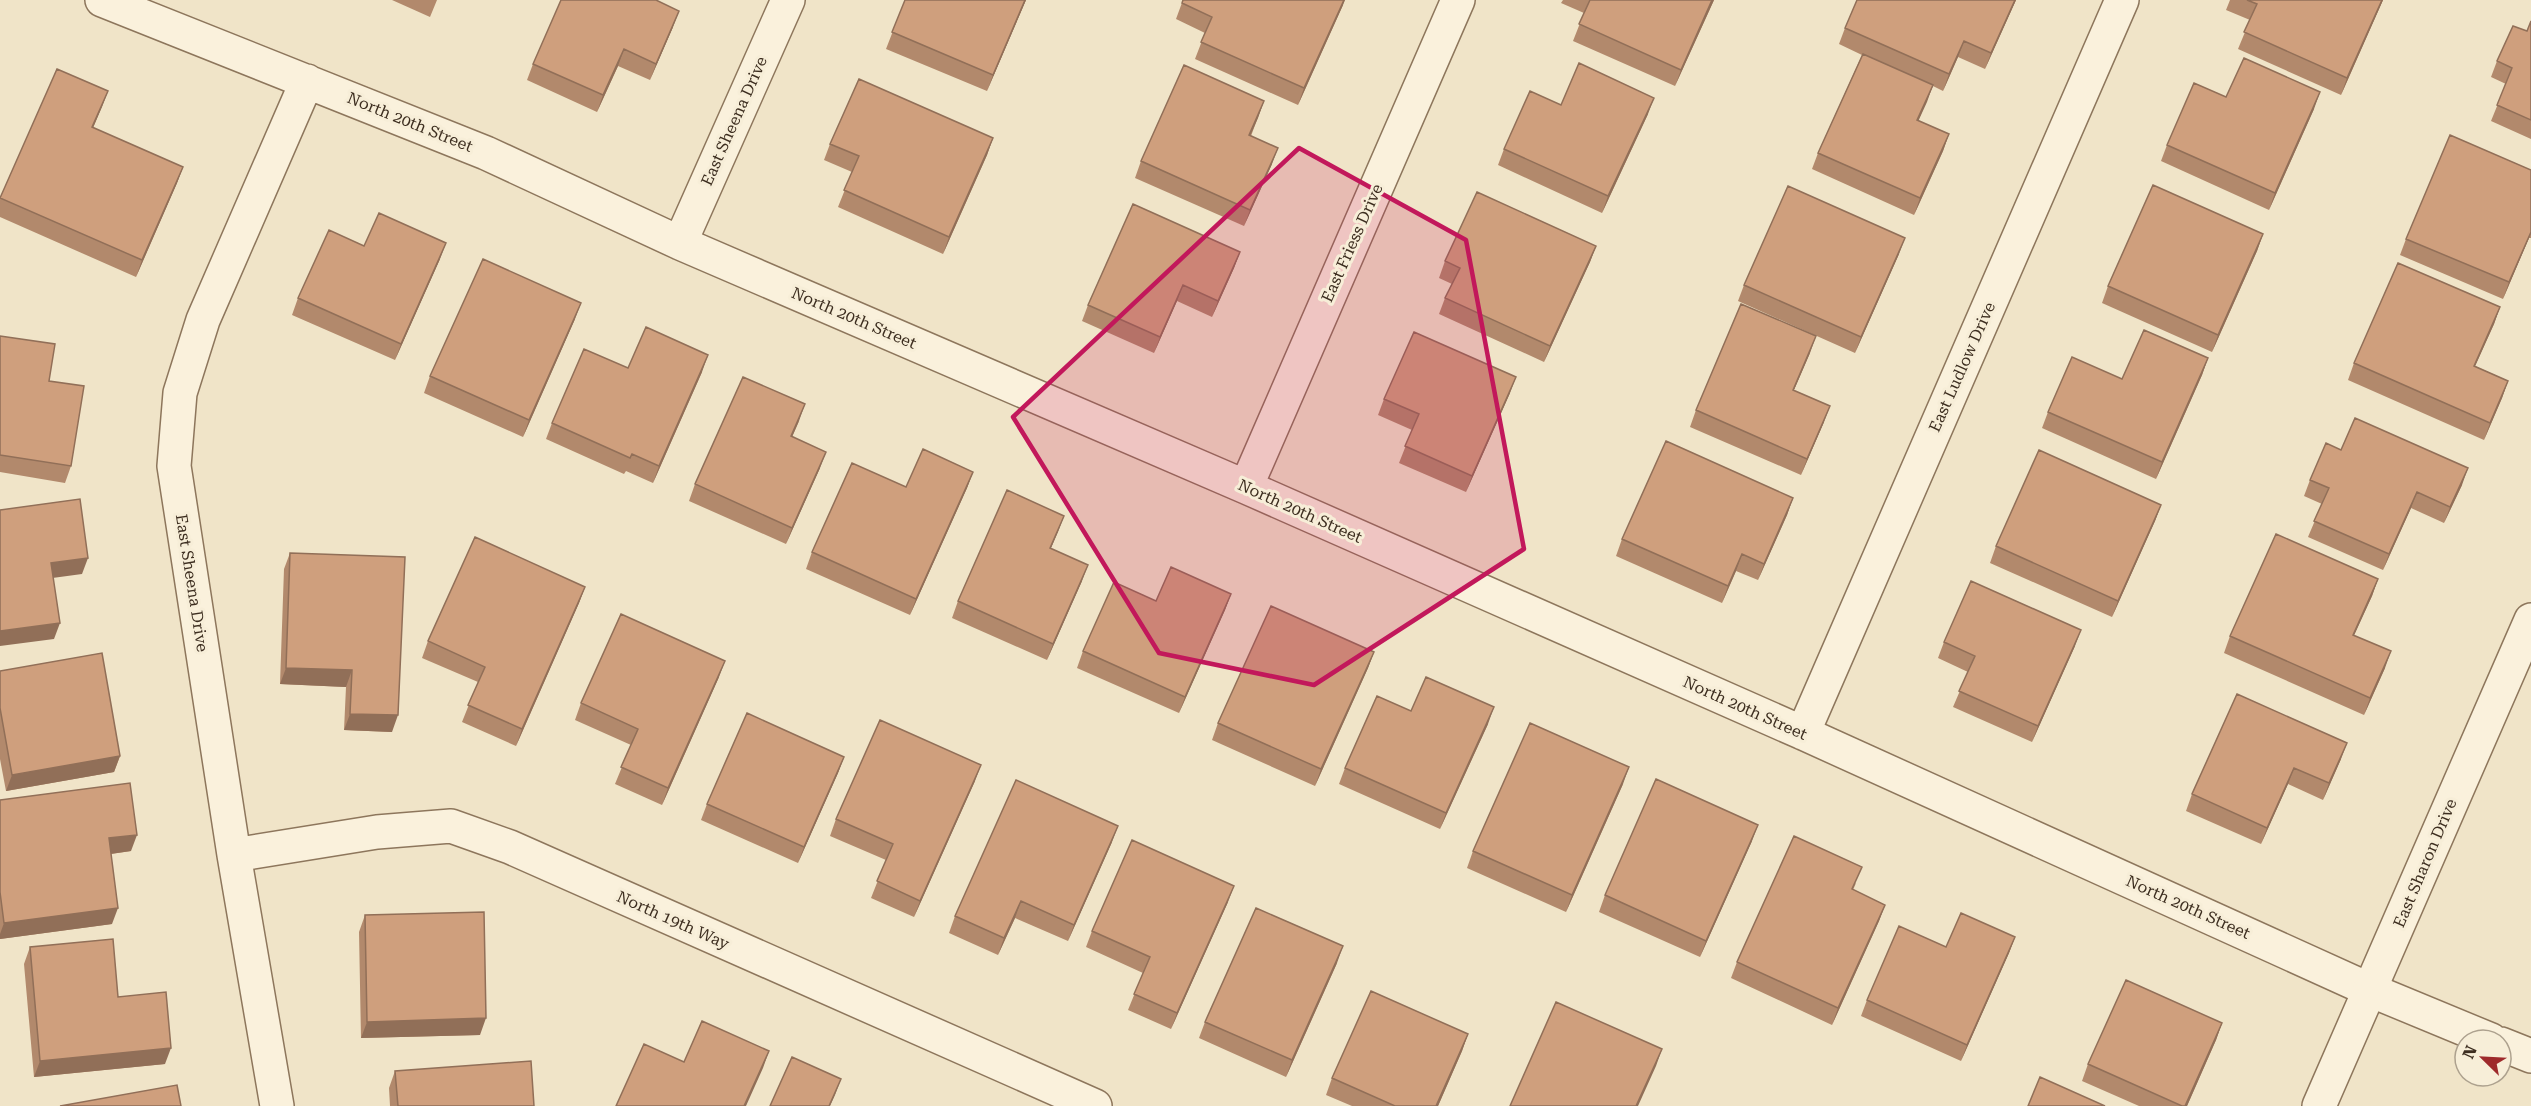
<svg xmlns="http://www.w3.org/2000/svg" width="2531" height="1106" viewBox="0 0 2531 1106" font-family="'Roboto Serif',serif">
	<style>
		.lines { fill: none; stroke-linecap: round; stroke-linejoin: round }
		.minor-casing { stroke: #8d765c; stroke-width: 36 }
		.tertiary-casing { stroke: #8d765c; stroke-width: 36 }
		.minor { stroke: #faf1dc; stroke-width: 33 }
		.tertiary { stroke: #faf1dc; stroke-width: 33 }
		.wall { fill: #b2896c }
		.shaded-wall { fill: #916f58 }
		.building { fill: #cf9f7d; stroke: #916f58; stroke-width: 1.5 }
		.marked { fill: #c2185b; fill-opacity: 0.2; stroke: #c2185b; stroke-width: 4.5; stroke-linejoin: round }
		.labels { text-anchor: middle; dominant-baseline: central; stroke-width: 6; stroke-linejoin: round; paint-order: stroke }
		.street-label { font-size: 16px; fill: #3d2e20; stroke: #f7eed8 }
	</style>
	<rect width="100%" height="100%" fill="#f0e4c8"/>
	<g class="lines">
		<g class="minor-casing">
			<path id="minor" d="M102,0l384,153 194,90 566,244 557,246 567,257 121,50
				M680,243l108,-243
				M1246,487l212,-487
				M1803,733l319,-733
				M234,855l143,-23 74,-6 59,21 585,259
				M2501,1044l30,12
				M277,1106l-43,-251 -60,-389 6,-73 23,-73 104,-239"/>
		</g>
		<g class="tertiary-casing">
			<path id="tertiary" d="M2319,1106l212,-486"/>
		</g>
		<use href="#minor" class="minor"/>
		<use href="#tertiary" class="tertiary"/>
	</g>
	<path class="wall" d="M392,0h45l-7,17z
		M905,0h121l-39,91 -101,-42z
		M1183,0l160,5 -45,100 -103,-46 10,-26 -29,-14z
		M1563,0h151l-39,86 -102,-45 11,-28 -23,-10z
		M1857,0h159l-31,69 -27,-12 -15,34 -10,-5 -15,35 31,13 -6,17 -29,64 -102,-46 6,-16 44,-98 -23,-11 6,-16z
		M2230,0h153l-42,95 -103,-46 12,-29 -24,-10z
		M2531,21v118l-40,-18 15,-37 -15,-7 6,-16 30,-30z
		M673,27l-23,53 -32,-14 -21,46 -70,-32 6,-16z
		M108,91l-15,37 90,39 -6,16 -41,94 -136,-60v-19z
		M2226,97l88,12 -45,101 -108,-49 6,-16z
		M1264,101l-13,35 21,28 -28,62 -109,-48 6,-17z
		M1561,105l87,9 -46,99 -104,-48 6,-16z
		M993,138l-6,17 -44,99 -105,-47 14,-35 -28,-12 6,-16z
		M2531,170v68h-2l-26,61 -103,-44 6,-16z
		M2263,234l-6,17 -45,101 -110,-49 6,-17z
		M364,246l76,13 -45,101 -103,-45 6,-17z
		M1596,246l-6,16 -46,100 -105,-48 6,-16 7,-14 -13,-6 6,-17z
		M1240,252l-6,16 -22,49 -35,-16 -23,52 -72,-32 6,-16z
		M1899,254l-44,99 -117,-52 6,-16z
		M2500,307l-6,17 -19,42 33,15 -6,17 -18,42 -136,-60 6,-17z
		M575,319l-52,118 -99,-44 6,-17z
		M0,336l49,45 22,85 -6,17 -65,-11z
		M1810,353l-16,37 30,32 -23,53 -111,-48 6,-17z
		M2208,358l-6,17 -46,104 -114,-51 6,-16 74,-33z
		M628,368l74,4 -49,111 -27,-12 -2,3 -78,-35 6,-16z
		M1510,393l-44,99 -67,-29 13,-33 -34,-15 6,-16z
		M799,421l-7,16 28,31 -34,76 -97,-43 6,-17z
		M2341,450l121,35 -18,38 -33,-15 -28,62 -75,-33 14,-33 -18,-8 6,-16z
		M973,472l-6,16 -57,127 -104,-46 6,-17 94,-65z
		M1793,498l-6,17 -29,65 -22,-9 -14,32 -106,-47 6,-17z
		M2161,505l-6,16 -43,96 -122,-54 6,-17z
		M1064,516l-13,32 31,33 -35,79 -95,-42 6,-17z
		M290,553l102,179 -48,-2 2,-43 -66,-3 4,-115z
		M2378,579l-6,17 -18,39 31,33 -21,47 -140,-62 6,-17z
		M585,587l-6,16 -63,143 -54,-24 16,-40 -56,-24 6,-17z
		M1231,594l-6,16 -46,103 -102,-45 6,-17 73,-50z
		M1944,642l131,4 -43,96 -79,-35 15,-35 -30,-14z
		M1374,652l-6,16 -53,118 -103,-46 6,-17z
		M0,671l120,85 -6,16 -108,19 -6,-32z
		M719,677l-57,128 -47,-21 16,-39 -56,-25 6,-17z
		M2237,694l104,65 -18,41 -35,-16 -27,60 -75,-33 6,-17z
		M1411,711l77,13 -48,105 -101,-45 6,-16z
		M844,757l-6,16 -40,90 -97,-43 6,-16z
		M975,781l-61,136 -43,-19 15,-38 -56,-24 6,-17z
		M1623,784l-57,128 -99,-44 6,-17z
		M0,800l131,51 -20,3 1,70 -112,15z
		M1752,841l-52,116 -101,-45 6,-17z
		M1112,842l-44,99 -53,-23 -17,37 -49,-22 6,-17z
		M1856,883l-3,7 32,15 -6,16 -47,104 -101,-47 6,-16z
		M1228,902l-57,127 -43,-19 15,-37 -57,-26 6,-16z
		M365,915l115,120 -119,3 -2,-106z
		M2015,937l-6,16 -48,108 -100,-45 6,-16 79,-53z
		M30,947l88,50 47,67 -131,13 -10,-113z
		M1337,963l-51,114 -87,-39 6,-16z
		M2222,1023l-6,17 -29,66h-48l-57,-25 6,-17z
		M1468,1034l-6,17 -24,55h-86l-26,-11 6,-17z
		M395,1071l139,35h-144l-1,-18z"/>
	<path class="shaded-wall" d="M1025,0h1l-39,91 6,-16z
		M1344,0h1l-2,5 -45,100 6,-17z
		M1712,0h2l-39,86 6,-16z
		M2015,0h1l-31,69 6,-16z
		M2382,0h1l-42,95 6,-17z
		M679,11l-6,16 -23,53 6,-16z
		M1964,41l-6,16 -15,34 6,-17z
		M624,49l-6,17 -21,46 6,-17z
		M1933,85l-6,17 -16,35 6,-17z
		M108,91l-6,16 -16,37 6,-17z
		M2320,92l-6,17 -45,101 6,-17z
		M1654,98l-6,16 -46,99 6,-17z
		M1264,101l-6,17 -15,34 6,-17z
		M1949,134l-6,17 -29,64 6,-17z
		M993,138l-6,17 -44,99 6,-17z
		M1278,148l-6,16 -28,62 6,-16z
		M183,167l-6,16 -41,94 6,-17z
		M2531,232v1l-28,66 6,-17z
		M2263,234l-6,17 -45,101 6,-17z
		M1905,238l-6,16 -44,99 6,-16z
		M446,243l-6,16 -45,101 6,-16z
		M1596,246l-6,16 -46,100 6,-16z
		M1240,252l-6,16 -22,49 6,-16z
		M1183,285l-6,16 -23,52 6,-16z
		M581,303l-6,16 -52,118 6,-17z
		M2500,307l-6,17 -26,58 6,-16z
		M1816,336l-6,17 -23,53 6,-16z
		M708,355l-6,17 -49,111 6,-17z
		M2208,358l-6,17 -46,104 6,-17z
		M1516,377l-6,16 -44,99 6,-16z
		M2508,381l-6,17 -18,42 6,-17z
		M805,404l-6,17 -14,32 6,-17z
		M1830,406l-6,16 -23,53 6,-16z
		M826,452l-6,16 -34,76 6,-16z
		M2468,468l-6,17 -18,38 6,-16z
		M973,472l-6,16 -57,127 6,-16z
		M2417,492l-6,16 -28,62 6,-16z
		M1793,498l-6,17 -29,65 6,-16z
		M2161,505l-6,16 -43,96 6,-16z
		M1064,516l-6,16 -14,32 6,-16z
		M1742,554l-6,17 -14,32 6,-17z
		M88,558l-6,16 -37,5 6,-16z
		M1088,565l-6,16 -35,79 6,-16z
		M2378,579l-6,17 -25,55 6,-16z
		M585,587l-6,16 -63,143 6,-17z
		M1231,594l-6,16 -46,103 6,-16z
		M60,623l-6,16 -54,7v-15z
		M2081,630l-6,16 -43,96 6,-16z
		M2391,651l-6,17 -21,47 6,-17z
		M1374,652l-6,16 -53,118 6,-17z
		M725,661l-6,16 -57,128 6,-17z
		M286,668l66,2 -6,17 -66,-3z
		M1494,707l-6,17 -48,105 6,-16z
		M350,714l48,1 -6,17 -48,-2z
		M2347,743l-6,16 -18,41 6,-17z
		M120,756l-6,16 -108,19 6,-16z
		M844,757l-6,16 -40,90 6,-16z
		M981,765l-6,16 -61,136 6,-16z
		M1629,767l-6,17 -57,128 6,-17z
		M2294,768l-6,16 -27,60 6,-16z
		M1758,825l-6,16 -52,116 6,-16z
		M1118,826l-6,16 -44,99 6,-16z
		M137,835l-6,16 -28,4 6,-17z
		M1234,886l-6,16 -57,127 6,-16z
		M1021,901l-6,17 -17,37 6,-17z
		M1885,905l-6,16 -47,104 6,-17z
		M118,908l-6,16 -112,15v-5l4,-11z
		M2015,937l-6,16 -48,108 6,-16z
		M1343,946l-6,17 -51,114 6,-17z
		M486,1018l-6,17 -119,3 6,-16z
		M2222,1023l-6,17 -29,66h-2z
		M1468,1034l-6,17 -24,55h-2z
		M171,1048l-6,16 -131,13 6,-16z
		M1662,1049l-6,17 -18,40h-2z
		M769,1051l-6,17 -17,38h-2z
		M841,1079l-6,16 -5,11h-1z"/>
	<path class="building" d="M561,0h95l23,11 -23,53 -32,-15 -21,46 -70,-31z
		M905,0h120l-32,75 -101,-43z
		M1183,0h161l-40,88 -103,-46 11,-25 -30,-14z
		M1590,0h122l-31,70 -102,-46z
		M1857,0h158l-24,53 -27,-12 -15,33 -104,-46z
		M2247,0h135l-35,78 -103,-46 13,-28z
		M2531,21v99l-34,-15 15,-37 -15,-7 16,-35 14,5z
		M1863,54l70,31 -16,35 32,14 -29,64 -102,-45z
		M2244,58l76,34 -45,101 -108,-48 27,-62 32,14z
		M1579,63l75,35 -46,98 -104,-47 26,-58 31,14z
		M1184,65l80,36 -15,34 29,13 -28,62 -109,-49z
		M57,69l51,22 -16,36 91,40 -41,93 -142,-62z
		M859,79l134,59 -44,99 -105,-47 15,-34 -29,-12z
		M2450,135l81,35v62l-22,50 -103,-43z
		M2153,185l110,49 -45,101 -110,-49z
		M1788,186l117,52 -44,99 -117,-52z
		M1477,192l119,54 -46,100 -105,-48 15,-30 -15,-7z
		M1133,204l107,48 -22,49 -35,-16 -23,52 -72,-32z
		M379,213l67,30 -45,101 -103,-46 31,-68 35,16z
		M483,259l98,44 -52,117 -99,-44z
		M2398,263l102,44 -26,59 34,15 -18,42 -136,-60z
		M1741,304l75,32 -23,54 37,16 -23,53 -111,-49z
		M646,327l62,28 -49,111 -27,-12 -2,4 -78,-35 32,-74 44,19z
		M2144,330l64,28 -46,104 -114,-50 24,-55 50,22z
		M1414,332l102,45 -44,99 -67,-30 14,-32 -35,-15z
		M0,336l55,8 -6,37 35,5 -13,80 -71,-11z
		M743,377l62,27 -14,32 35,16 -34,76 -97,-44z
		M2355,418l113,50 -18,39 -33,-15 -28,62 -75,-33 15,-33 -19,-8 16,-37 15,7z
		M1666,441l127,57 -29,66 -22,-10 -14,32 -106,-47z
		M923,449l50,23 -57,127 -104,-47 40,-89 54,24z
		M2039,450l122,55 -43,96 -122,-55z
		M1007,490l57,26 -14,32 38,17 -35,79 -95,-43z
		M80,499l8,59 -37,5 9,60 -60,8v-121z
		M2276,534l102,45 -25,56 38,16 -21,47 -140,-62z
		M475,537l110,50 -63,142 -54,-24 17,-38 -57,-26z
		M290,553l115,4 -7,158 -48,-1 2,-44 -66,-2z
		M1171,567l60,27 -46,103 -102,-46 31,-69 42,19z
		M1971,581l110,49 -43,96 -79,-35 16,-35 -31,-14z
		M1271,606l103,46 -53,117 -103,-46z
		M621,614l104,47 -57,127 -47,-21 17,-38 -57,-26z
		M102,653l18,103 -108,19 -12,-67v-37z
		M1426,677l68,30 -48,106 -101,-45 32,-72 34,15z
		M2237,694l110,49 -18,40 -35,-15 -27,60 -75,-34z
		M747,713l97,44 -40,90 -97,-43z
		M880,720l101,45 -61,136 -43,-20 16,-37 -57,-25z
		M1530,723l99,44 -57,128 -99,-44z
		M1656,779l102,46 -52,116 -101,-46z
		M1016,780l102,46 -44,99 -53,-24 -17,37 -49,-22z
		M130,783l7,52 -28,3 9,70 -114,15 -4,-31v-92z
		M1794,836l68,31 -10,22 33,16 -47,103 -101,-46z
		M1132,840l102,46 -57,127 -43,-19 16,-37 -58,-26z
		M1256,908l87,38 -51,114 -87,-38z
		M484,912l2,106 -119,4 -2,-107z
		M1961,913l54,24 -48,108 -100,-45 32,-74 47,21z
		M113,939l5,58 48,-5 5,56 -131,13 -10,-114z
		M2126,980l96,43 -37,83h-3l-94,-42z
		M1371,991l97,43 -32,72h-41l-63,-28z
		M1556,1002l106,47 -26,57h-126z
		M702,1021l67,30 -25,55h-128l28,-62 40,18z
		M792,1057l49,22 -12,27h-59z
		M531,1061l3,45h-136l-3,-35z
		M2040,1077l65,29h-77z
		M177,1085l4,21h-121z"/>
	<path class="marked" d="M1299,148l167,92 58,309 -210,136 -155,-32 -146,-236z"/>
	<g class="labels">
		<g class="street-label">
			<text transform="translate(734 121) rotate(-66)">East Sheena Drive</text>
			<text transform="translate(410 122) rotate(22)">North 20th Street</text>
			<text transform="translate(1352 243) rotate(-66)">East Friess Drive</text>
			<text transform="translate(854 318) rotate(23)">North 20th Street</text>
			<text transform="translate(1962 367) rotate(-66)">East Ludlow Drive</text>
			<text transform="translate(1300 511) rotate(24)">North 20th Street</text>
			<text transform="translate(192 583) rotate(81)">East Sheena Drive</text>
			<text transform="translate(1745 708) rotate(24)">North 20th Street</text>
			<text transform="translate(2425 863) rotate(-67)">East Sharon Drive</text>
			<text transform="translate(2188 907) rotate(24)">North 20th Street</text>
			<text transform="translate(673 920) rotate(24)">North 19th Way</text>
		</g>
	</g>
	<g transform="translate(2483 1058) rotate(294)"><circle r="28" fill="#f7eed8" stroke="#ada18e" stroke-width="1.5"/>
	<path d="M0-4.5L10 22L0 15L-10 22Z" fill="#9e2a2b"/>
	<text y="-9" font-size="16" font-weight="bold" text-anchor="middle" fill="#3d2e20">N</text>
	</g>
</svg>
